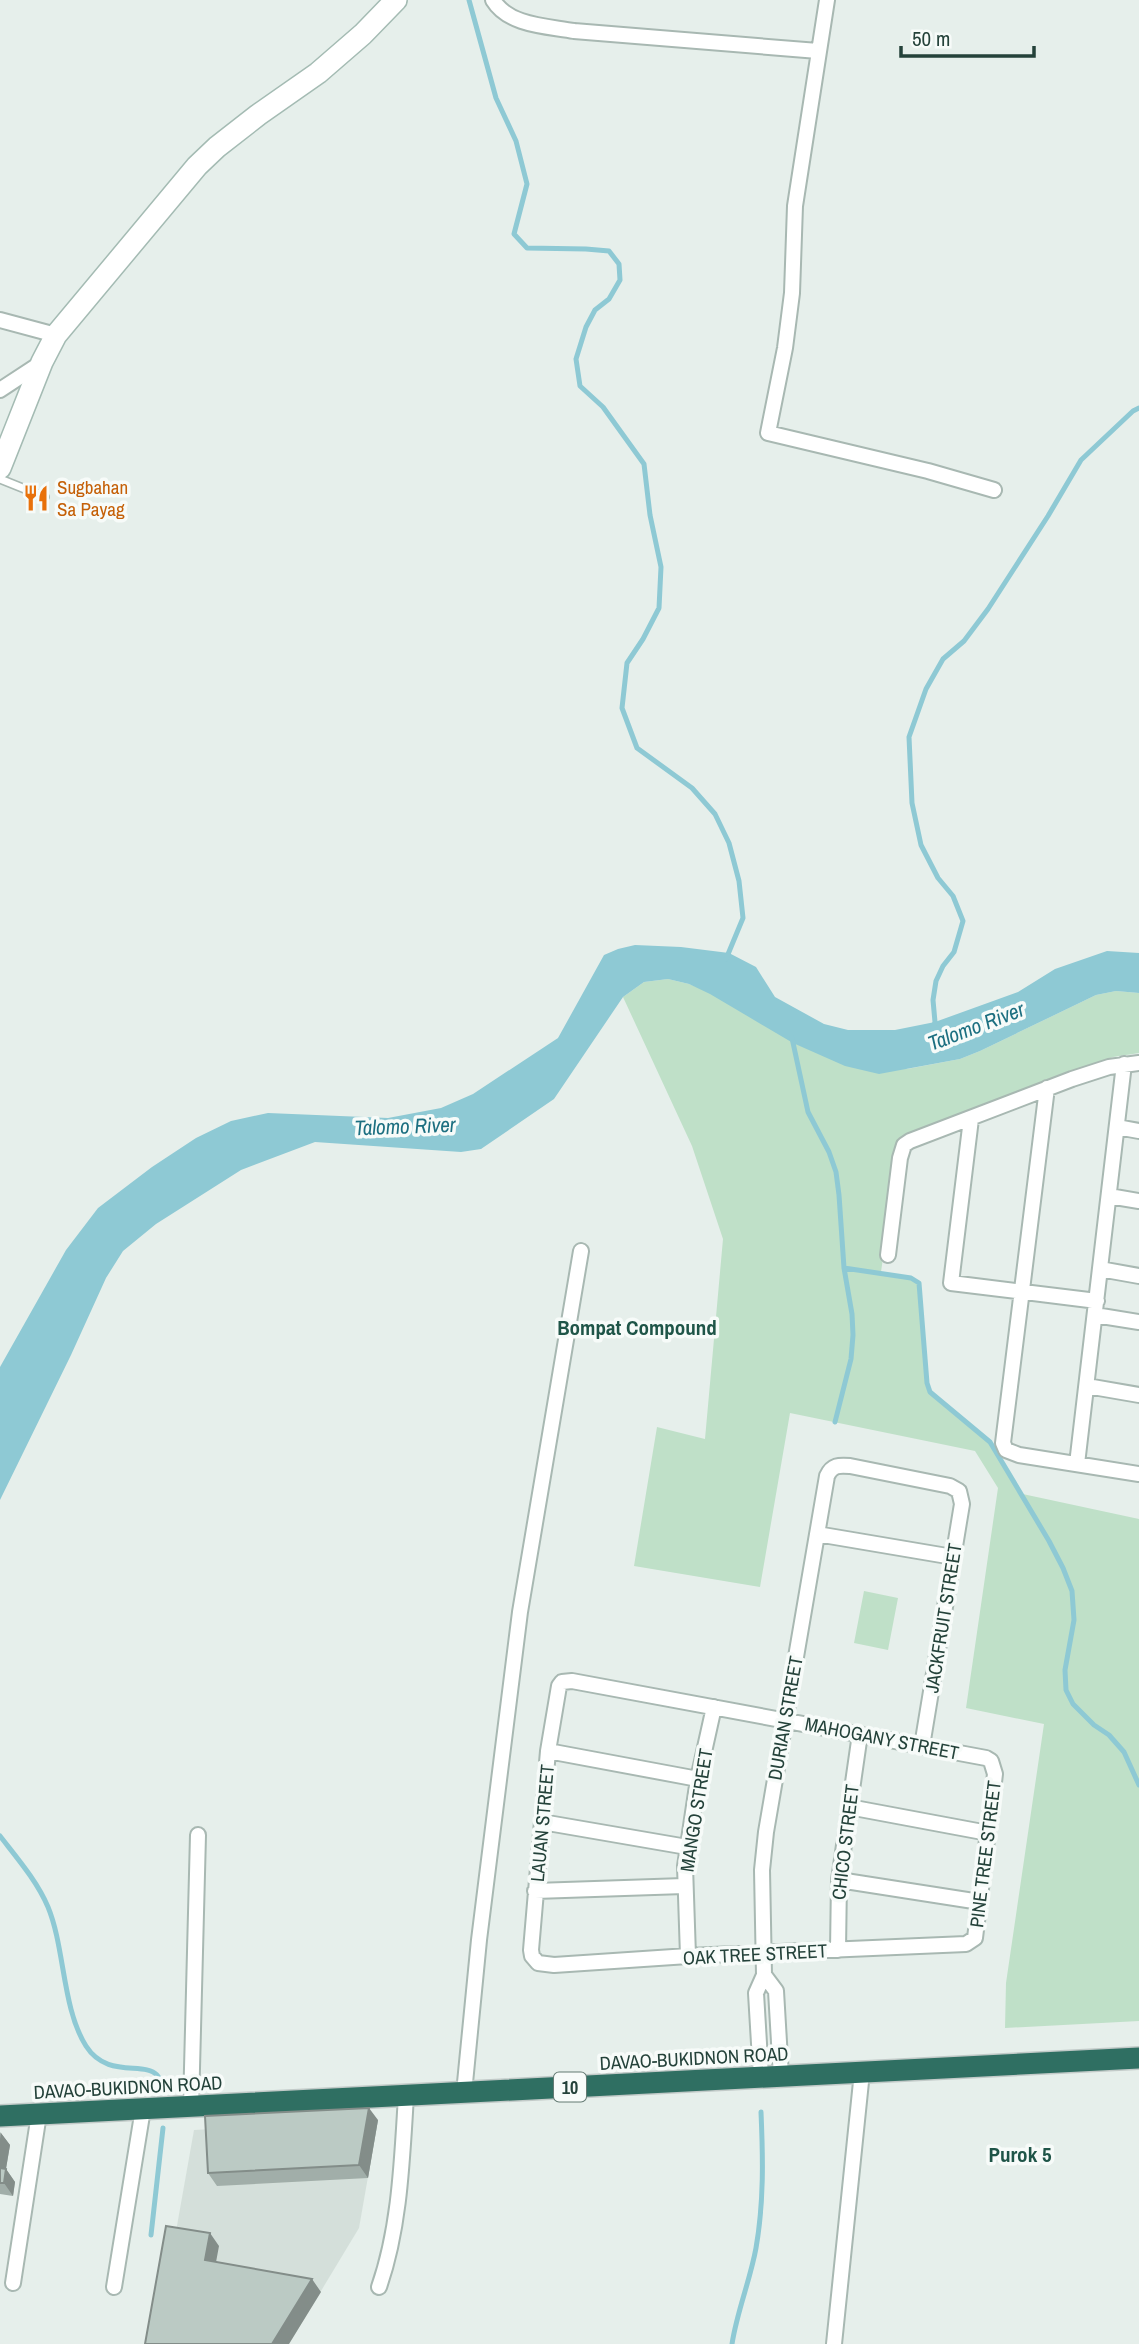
<svg xmlns="http://www.w3.org/2000/svg" width="1139" height="2344" viewBox="0 0 1139 2344" font-family="'Archivo Narrow',sans-serif">
	<style>
		.built { fill: #d4dfda }
		.green { fill: #bfe0c8 }
		.water { fill: #8ec9d4 }
		.lines { fill: none; stroke-linecap: round; stroke-linejoin: round }
		.stream { stroke: #8ec9d4; stroke-width: 5 }
		.lane-casing { stroke: #a8b8b2; stroke-width: 10 }
		.street-casing { stroke: #a8b8b2; stroke-width: 18 }
		.secondary-casing { stroke: #a4bbb3; stroke-width: 24 }
		.highway-casing { stroke: #c2cac8; stroke-width: 24 }
		.lane { stroke: #fff; stroke-width: 7 }
		.street { stroke: #fff; stroke-width: 14 }
		.secondary { stroke: #fff; stroke-width: 21 }
		.highway { stroke: #2f6f62; stroke-width: 21 }
		.wall { fill: #a1aea9 }
		.shaded-wall { fill: #838d89 }
		.building { fill: #bbcac4; stroke: #838d89; stroke-width: 2 }
		.labels { text-anchor: middle; dominant-baseline: central; stroke-width: 7; stroke-linejoin: round; paint-order: stroke }
		.shield { fill: #f7fbf9; stroke: #637a73; stroke-width: 2 }
		.shield-label { font-size: 18px; font-weight: bold; fill: #24423a }
		.food-label { font-size: 19px; fill: #c56008; stroke: #f7fbf9; text-anchor: start }
		.street-label { font-size: 19px; fill: #24423a; stroke: #f7fbf9 }
		.water-label { font-size: 21px; font-style: italic; fill: #1c6f80; stroke: #f7fbf9 }
		.neighbourhood-label { font-size: 21px; font-weight: bold; fill: #1f5548; stroke: #f7fbf9 }
	</style>
	<rect width="100%" height="100%" fill="#e6efeb"/>
	<path class="built" d="M378,2120l-19,108 -70,116h-133l38,-214z"/>
	<path class="green" d="M668,979l21,5 218,85 53,-10 20,-8 116,-56 20,-4 23,2v60l-26,4 -213,81 -19,134 30,6 8,5 8,100 3,9 60,50 15,24 13,27 121,26v502l-134,7 1,-45 38,-259 -78,-16 32,-220 -23,-37 -185,-38 -30,174 -126,-21 23,-139 48,12 18,-200 -31,-93 -69,-149 21,-15z
		M864,1591l34,7 -10,52 -34,-7z"/>
	<path class="water" d="M635,945l46,2 48,6 27,14 19,30 49,27 24,6h47l40,-8 83,-30 37,-23 52,-18 32,2v40l-23,-2 -20,4 -116,56 -20,8 -81,15 -34,-8 -52,-23 -83,-49 -21,-10 -21,-5 -24,3 -21,15 -69,102 -73,50 -20,3 -146,-10 -74,28 -85,54 -33,27 -17,27 -35,77 -71,145v-133l66,-117 32,-42 54,-41 44,-29 35,-17 37,-8 120,5 53,-10 32,-14 85,-56 46,-83 14,-6z"/>
	<g class="lines">
		<path class="stream" d="M469,0l27,98 20,43 11,43 -13,50 13,14 59,1 23,2 10,13 1,16 -11,19 -14,11 -9,17 -10,32 4,27 23,21 41,57 6,51 11,52 -2,41 -16,31 -16,24 -5,45 15,40 55,40 23,26 14,29 10,38 4,37 -17,41
			M933,1028l2,-6 -2,-22 3,-19 7,-15 11,-14 9,-31 -10,-25 -15,-18 -17,-33 -9,-42 -3,-66 17,-48 17,-30 21,-18 24,-32 60,-93 33,-56 52,-49 6,-3
			M792,1038l16,74 21,40 7,20 3,23 5,73 8,46 1,21 -2,24 -16,63
			M844,1268l67,10 8,5 8,100 3,9 60,50 59,99 14,27 9,23 2,29 -9,50 1,20 7,14 21,21 15,10 15,17 15,33
			M0,1836c17,22 37,45 48,71 17,41 14,101 38,139 21,33 58,15 71,29 3,3 3,6 5,10
			M151,2235l12,-107
			M732,2344c5,-33 18,-63 24,-96 8,-46 7,-90 5,-136"/>
		<g class="lane-casing">
			<path id="lane" d="M0,479l45,18"/>
		</g>
		<g class="street-casing">
			<path id="street" d="M493,0c16,26 54,26 81,31l244,20
				M827,0l-32,206 -3,87 -7,55 -17,85 160,38 66,19
				M0,320l56,15
				M0,390l41,-27
				M1047,1088l-44,355 3,7 13,5 120,19
				M971,1119l-20,164 146,18
				M1117,1127l22,4
				M1109,1196l30,5
				M888,1255l12,-97 4,-13 6,-4 162,-62 37,-12 30,-4
				M1100,1269l39,7
				M1095,1315l44,7
				M1087,1386l52,9
				M1077,1464l47,-400
				M817,1534l136,23
				M572,1681l414,77 5,3 4,13 -20,164 -9,6 -278,12 -134,9 -16,-2 -6,-7 -1,-6 17,-199 11,-65 3,-4z
				M548,1751l150,28
				M849,1807l139,26
				M542,1822l145,25
				M839,1880l141,22
				M535,1891l149,-5
				M838,1950l1,-70 21,-146
				M688,1956l-3,-90 13,-87 16,-72
				M764,1975l12,16 5,85
				M761,2077l-5,-84 8,-18 -2,-105 4,-38 61,-356c5,-11 12,-11 23,-10l100,20 9,5 3,13 -40,242
				M464,2093l15,-153 41,-328 61,-361
				M191,2107l7,-272
				M13,2283l26,-169
				M114,2287l29,-178
				M379,2287c21,-60 23,-128 27,-191
				M834,2344l28,-272"/>
		</g>
		<g class="secondary-casing">
			<path id="secondary" d="M0,468l42,-106 14,-27 141,-169 20,-19 41,-32 60,-42 45,-39 33,-34"/>
		</g>
		<g class="highway-casing">
			<path id="highway" d="M0,2116l1139,-58"/>
		</g>
		<use href="#lane" class="lane"/>
		<use href="#street" class="street"/>
		<use href="#secondary" class="secondary"/>
		<use href="#highway" class="highway"/>
	</g>
	<path class="wall" d="M378,2120l-10,58 -151,8 -9,-13z
		M0,2132l10,13 -4,24 9,13 -2,14 -13,-2z"/>
	<path class="shaded-wall" d="M369,2108l9,12 -10,58 -9,-13z
		M1,2133l9,12 -6,35 -4,-6v-35z
		M6,2169l9,13 -2,14 -9,-13z
		M210,2233l9,13 -5,27 -9,-13z
		M312,2279l9,13 -32,52h-17z"/>
	<path class="building" d="M369,2108l-10,57 -151,8 -3,-57z
		M0,2168l6,1 -2,14h-4z
		M166,2226l44,7 -5,27 107,19 -40,65h-127z"/>
	<defs>
		<g id="restaurant-bare" transform="scale(2.1)"><path d="M-5-6h1v4h1v-4h1v4h1v-4h1v5L-1.5 .5V6h-2V.5L-5-1ZM5-6V6H3V1.5H1.5Q1.5-4 5-6Z" fill="#e8710a" stroke="#f7fbf9" stroke-width="2.5" paint-order="stroke"/></g>
	</defs>
	<g fill-rule="evenodd">
		<use href="#restaurant-bare" x="36" y="498"/>
	</g>
	<g class="labels">
		<rect class="shield" x="554" y="2072.5" width="32" height="29" rx="5"/>
		<g class="shield-label">
			<text x="570" y="2087">10</text>
		</g>
		<g class="food-label">
			<text x="57" y="487">Sugbahan<tspan x="57" dy="22">Sa Payag</tspan></text>
		</g>
		<g class="street-label">
			<text transform="translate(943 1618) rotate(-81)">JACKFRUIT STREET</text>
			<text transform="translate(785 1718) rotate(-80)">DURIAN STREET</text>
			<text transform="translate(882 1738) rotate(11)">MAHOGANY STREET</text>
			<text transform="translate(696 1810) rotate(-81)">MANGO STREET</text>
			<text transform="translate(542 1823) rotate(-85)">LAUAN STREET</text>
			<text transform="translate(845 1842) rotate(-83)">CHICO STREET</text>
			<text transform="translate(985 1854) rotate(-83)">PINE TREE STREET</text>
			<text transform="translate(755 1954) rotate(-3)">OAK TREE STREET</text>
			<text transform="translate(694 2058) rotate(-3)">DAVAO-BUKIDNON ROAD</text>
			<text transform="translate(128 2087) rotate(-3)">DAVAO-BUKIDNON ROAD</text>
		</g>
		<g class="water-label">
			<text transform="translate(976 1026) rotate(-21)">Talomo River</text>
			<text transform="translate(405 1126) rotate(-2)">Talomo River</text>
		</g>
		<g class="neighbourhood-label">
			<text x="637" y="1327">Bompat Compound</text>
			<text x="1020" y="2154">Purok 5</text>
		</g>
	</g>
	<path d="M901 46v10h133v-10" fill="none" stroke="#24423a" stroke-width="3.5"/>
	<text x="912" y="46" font-size="21" fill="#24423a" stroke="#f7fbf9" stroke-width="5" paint-order="stroke">50 m</text>
</svg>
